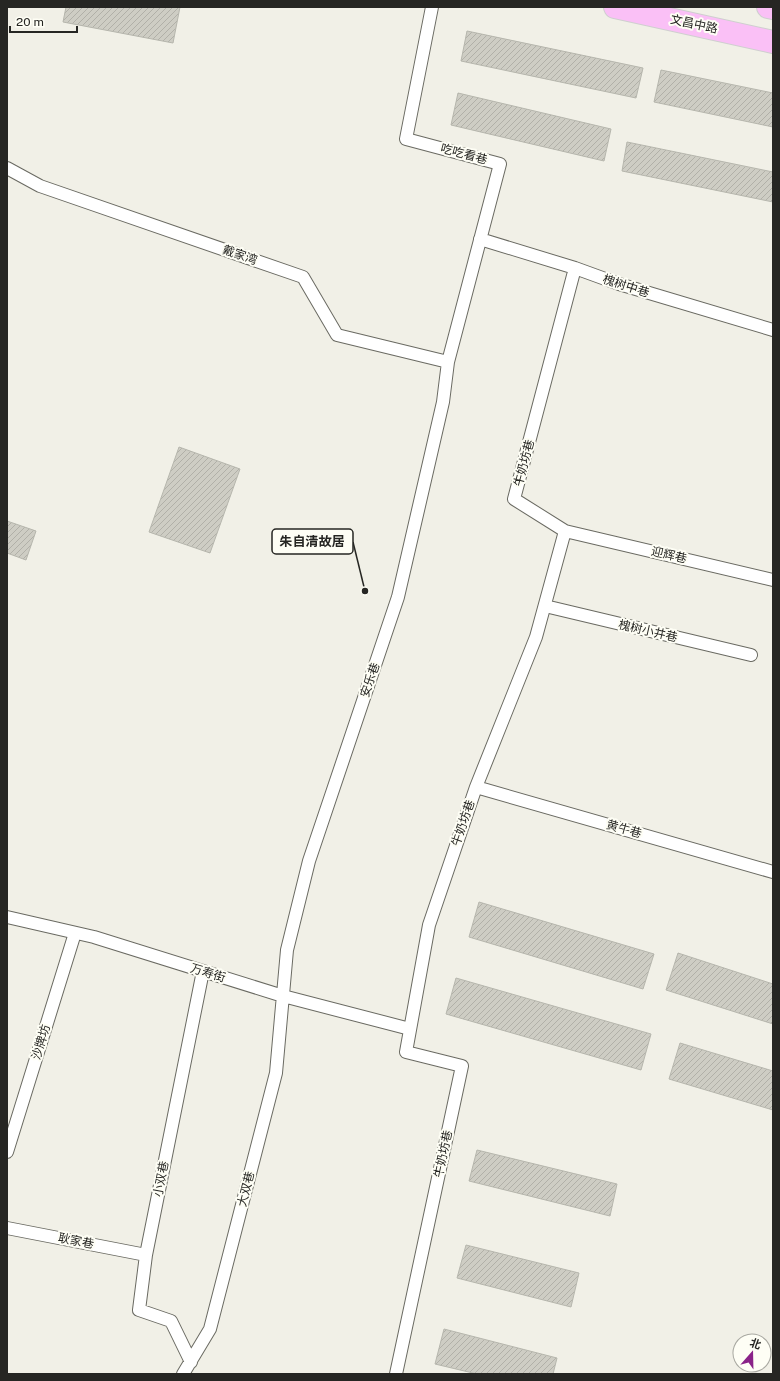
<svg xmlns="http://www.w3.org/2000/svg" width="780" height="1381" viewBox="0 0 780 1381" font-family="'Public Sans','Noto Sans SC',sans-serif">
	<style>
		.building { fill: url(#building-hatch); stroke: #b6b6ad }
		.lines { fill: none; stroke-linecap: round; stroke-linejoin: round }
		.service-casing { stroke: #6a6a62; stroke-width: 14 }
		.primary-casing { stroke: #cfcfcf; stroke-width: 24 }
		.service { stroke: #fff; stroke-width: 12 }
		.primary { stroke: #fac0f6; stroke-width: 22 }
		.labels { text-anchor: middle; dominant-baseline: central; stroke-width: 4; stroke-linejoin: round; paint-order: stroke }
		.street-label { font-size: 12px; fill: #262623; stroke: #fefef5 }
		.leader { fill: none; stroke: #262623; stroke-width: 1.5 }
		.callout-dot { fill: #262623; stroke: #fefef5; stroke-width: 1.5 }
		.callout { fill: #fefef5; stroke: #262623; stroke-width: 1.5 }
		.callout-label { font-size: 13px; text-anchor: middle; font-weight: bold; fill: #262623 }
	</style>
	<defs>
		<pattern id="building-hatch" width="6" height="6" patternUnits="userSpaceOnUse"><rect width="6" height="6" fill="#cecdc4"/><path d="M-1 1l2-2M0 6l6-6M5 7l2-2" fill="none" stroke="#b1b0a8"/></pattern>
	</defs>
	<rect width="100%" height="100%" fill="#f1f0e7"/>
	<path class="building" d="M66,7h114l-7,36 -110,-21z
		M467,31l176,37 -7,30 -175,-37z
		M661,70l112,23v34l-119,-25z
		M458,93l153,36 -7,32 -153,-36z
		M627,142l146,30v30l-151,-31z
		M179,447l61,22 -30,84 -61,-21z
		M7,521l29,10 -10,29 -19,-7z
		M479,902l175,52 -11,35 -174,-52z
		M678,953l95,31v40l-107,-34z
		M456,978l195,56 -10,36 -195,-56z
		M680,1043l93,28v39l-104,-31z
		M477,1150l140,34 -7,32 -141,-35z
		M466,1245l113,28 -8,34 -114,-29z
		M444,1329l113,29 -4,16h-76l-42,-10z"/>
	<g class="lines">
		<g class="service-casing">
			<path id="service" d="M7,168l33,18 263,91 34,58 111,27
				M480,239l95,29 44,16 154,46
				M565,531l208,49
				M545,606l206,49
				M476,787l297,85
				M7,917l87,20 189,59 127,33
				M7,1152l68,-219
				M7,1228l139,27
				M191,1362l-20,-41 -32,-11 7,-55 57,-284
				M183,1374l27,-45 66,-256 11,-123 22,-89 89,-264 45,-195 5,-40 52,-198 -94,-25 26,-132
				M396,1374l66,-308 -56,-14 23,-127 47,-138 60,-150 29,-106 -51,-32 61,-231"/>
		</g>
		<g class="primary-casing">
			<path id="primary" d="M615,7l158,35
				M768,7l5,1"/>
		</g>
		<use href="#service" class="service"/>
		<use href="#primary" class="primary"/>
	</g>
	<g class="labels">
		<g class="street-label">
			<text transform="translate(694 24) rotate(12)">文昌中路</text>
			<text transform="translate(464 154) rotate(15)">吃吃看巷</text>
			<text transform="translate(240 255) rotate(19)">戴家湾</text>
			<text transform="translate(626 286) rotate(18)">槐树中巷</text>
			<text transform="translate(524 463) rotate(-75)">牛奶坊巷</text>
			<text transform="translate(669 555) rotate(13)">迎辉巷</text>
			<text transform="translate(648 631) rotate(13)">槐树小井巷</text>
			<text transform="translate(370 680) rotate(-71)">安乐巷</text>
			<text transform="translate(463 823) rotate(-71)">牛奶坊巷</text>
			<text transform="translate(624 829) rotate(16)">黄牛巷</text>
			<text transform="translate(208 973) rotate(17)">万寿街</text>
			<text transform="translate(41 1042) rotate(-73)">沙牌坊</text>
			<text transform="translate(443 1154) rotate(-78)">牛奶坊巷</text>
			<text transform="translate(161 1179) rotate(-79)">小双巷</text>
			<text transform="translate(246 1189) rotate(-76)">大双巷</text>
			<text transform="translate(76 1241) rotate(11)">耿家巷</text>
		</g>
	</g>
	<path class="leader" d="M365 591L353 542"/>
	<circle class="callout-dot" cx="365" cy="591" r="4"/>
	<rect class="callout" x="272" y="529" width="81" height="25" rx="4"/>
	<g class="callout-label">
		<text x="312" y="546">朱自清故居</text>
	</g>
	<rect width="780" height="1381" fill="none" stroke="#262623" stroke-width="16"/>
	<g transform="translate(752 1353) rotate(20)"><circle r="19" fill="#fefef5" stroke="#a8a8a1"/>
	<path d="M0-3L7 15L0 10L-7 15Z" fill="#8a2288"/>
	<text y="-6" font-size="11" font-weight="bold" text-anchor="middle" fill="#262623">北</text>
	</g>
	<path d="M10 26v6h67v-6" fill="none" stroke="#262623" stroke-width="2"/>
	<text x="16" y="26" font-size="12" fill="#262623" stroke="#fefef5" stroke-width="3" paint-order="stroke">20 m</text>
</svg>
